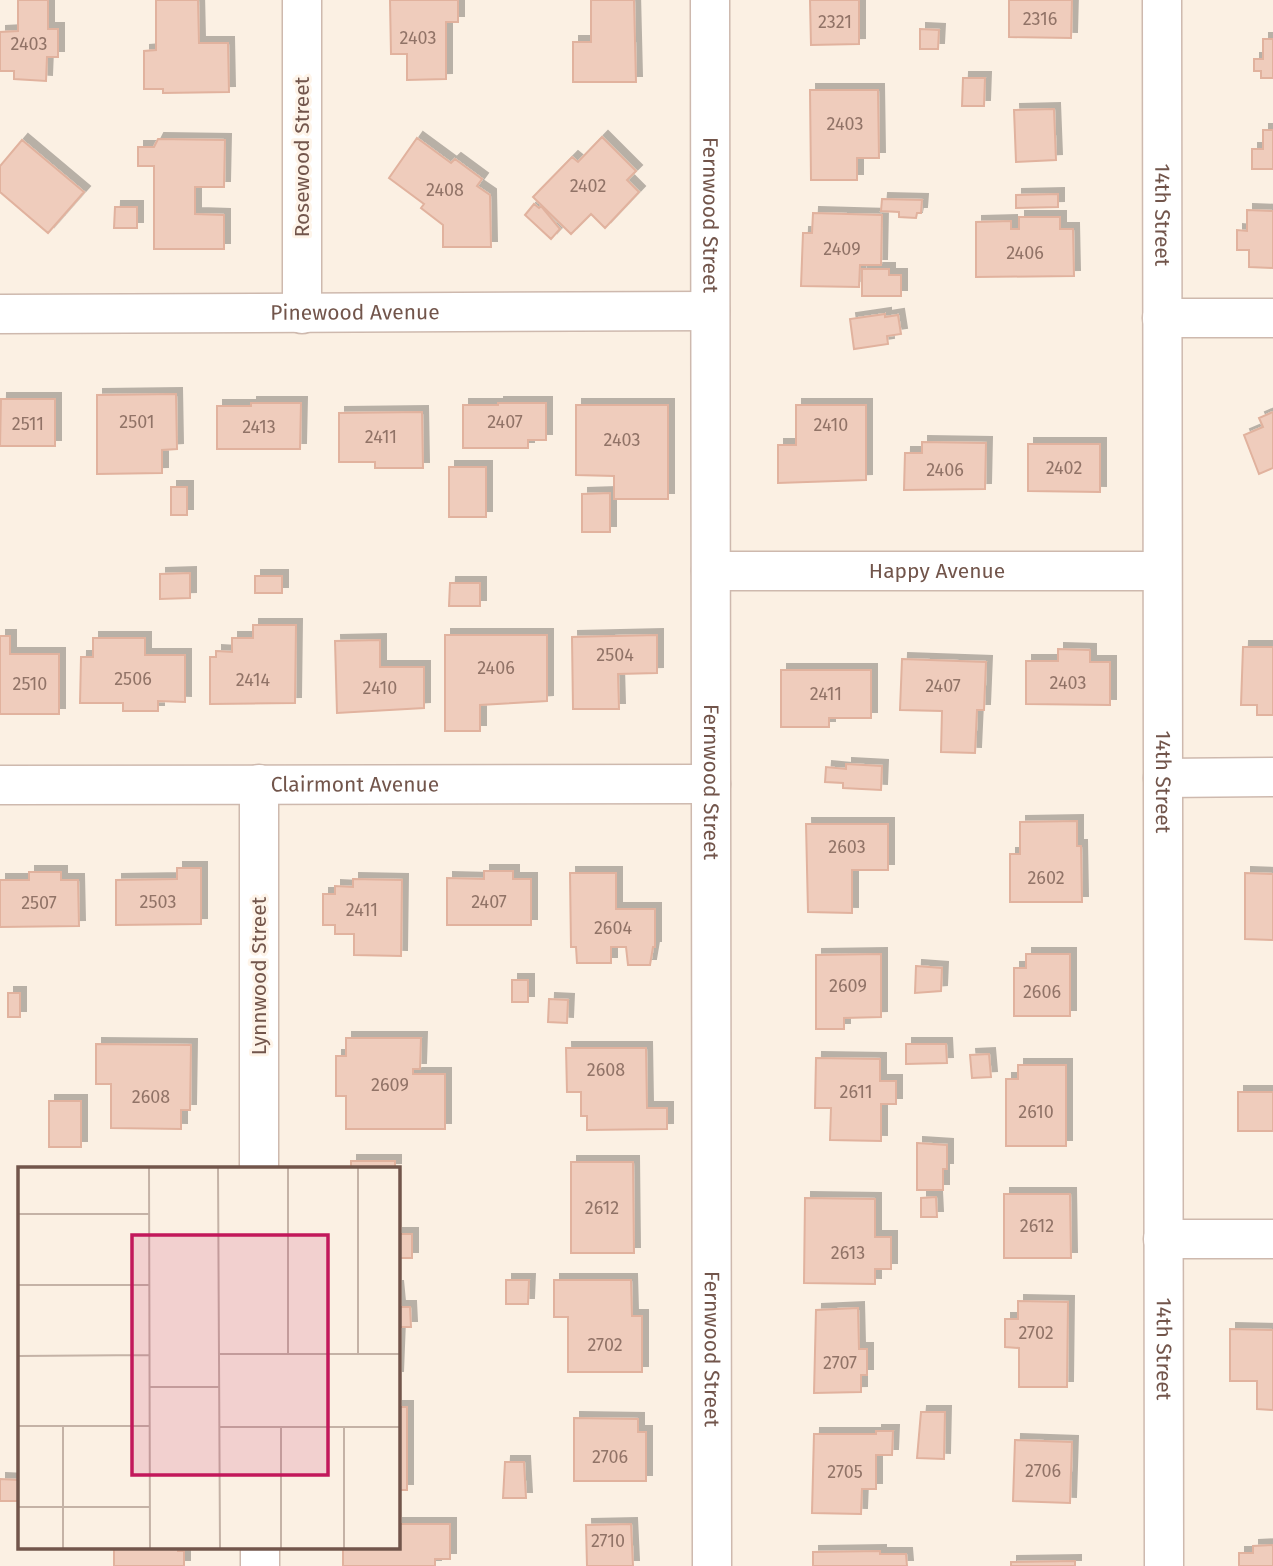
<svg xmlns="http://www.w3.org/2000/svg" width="1273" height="1566" viewBox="0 0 1273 1566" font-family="'Fira Sans',sans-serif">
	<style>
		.building { fill: #efccbc; stroke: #e1b29e; stroke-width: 2; filter: url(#shadow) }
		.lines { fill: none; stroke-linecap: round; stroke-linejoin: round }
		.minor-casing { stroke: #ceb9ae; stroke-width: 41 }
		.minor { stroke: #fff; stroke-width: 38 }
		.labels { text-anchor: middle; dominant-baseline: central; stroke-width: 6; stroke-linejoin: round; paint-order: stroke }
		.number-label { font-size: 18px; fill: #917367 }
		.street-label { font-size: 21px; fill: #72554b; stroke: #fef4e9 }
		.inset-road { fill: none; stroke: #c4b2a6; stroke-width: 2 }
		.view { fill: #c2185b; fill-opacity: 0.15; stroke: #c2185b; stroke-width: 3.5 }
		.inset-edge { fill: none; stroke: #72554b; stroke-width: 3.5 }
	</style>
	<defs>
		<filter id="shadow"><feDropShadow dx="6" dy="-6" stdDeviation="0" flood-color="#0004"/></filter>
	</defs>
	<rect width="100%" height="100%" fill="#fbf0e3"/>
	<path class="building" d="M18,0h30v29h10v28h-11l-1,24 -32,-2v-8h-14v-39l18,-1z
		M156,0h42l1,43h29l1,49 -66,1v-4h-19v-38l12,-1z
		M390,0h68v22h-12v57l-39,1v-26h-16z
		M591,0h43l2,82h-63v-40h18z
		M810,0h49v44l-48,1z
		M1009,0h63l-1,38 -62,-1z
		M920,29l19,1 -1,19h-18z
		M1263,39h10v39h-12v-7h-7v-12h9z
		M963,78h22l-1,28h-22z
		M810,90h68l1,68h-22v22h-46z
		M1054,109l2,51 -40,2 -2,-52z
		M1263,130h10v39h-21v-20h11z
		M602,137l34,34 -9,9 12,12 -34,36 -14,-14 -20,20 -38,-37 39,-40 6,5z
		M417,138l34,25 4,-4 27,20 -5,7 13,9 1,52h-48v-22l-22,-17 3,-4 -35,-26z
		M158,139l67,1 -1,47h-29v27l29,1v34h-70v-83h-16v-19h16z
		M22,140l62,52 -36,41 -48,-41v-26z
		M1058,194v13l-42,1v-13z
		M882,199l40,1 -1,13h-4l-1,5 -17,-1v-5l-18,-1z
		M534,204l5,4 2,-2 19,23 -9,10 -26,-24z
		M115,207h22v21h-23z
		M1247,210l26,1v57l-24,-1v-17h-12v-20l10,1z
		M813,213l69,2 -1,50h-21l-1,22 -58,-1 2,-53h9z
		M1019,217h41v12h13l1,47 -98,1v-55l35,-1v8h8z
		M862,269h27v6h12v21h-39z
		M885,314v3l13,-2 3,19 -14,2 1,8 -34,5 -4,-30z
		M176,394l1,55 -15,1v23l-65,1v-79z
		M1,399h54v47h-55z
		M251,403h50l-1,46h-83v-43h34z
		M498,403h48v37h-18v8h-65v-43h35z
		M576,405h92v94h-54v-23l-38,-1z
		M796,405h70v75l-88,3v-38h18z
		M422,412l1,56h-48v-6h-36v-49z
		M1273,412v56l-14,6 -15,-39 19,-8 -4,-9z
		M922,442l64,1 -1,46 -81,1 1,-37h17z
		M1028,444h72v48l-72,-1z
		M449,467h37v50h-37z
		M171,487h16v28h-16z
		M610,493v39h-28v-38z
		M190,573v25l-30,1v-25z
		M255,576h27v17h-27z
		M450,583h30v23h-31z
		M253,625h43l-1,78 -85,1v-47h6v-6l16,1v-14h21z
		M445,635h102v66l-67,4v26h-35z
		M657,635v38l-39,1 1,35h-46l-1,-72z
		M0,636h10v18h49v60h-59z
		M93,638h52v17h40v47l-27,-1v10h-35v-8h-43l1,-46h12z
		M380,640v27h44v41l-87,5 -2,-72z
		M1243,647h30v68h-16v-10h-16z
		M1058,649l32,1v12h20v43l-84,-1v-43h32z
		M902,659l84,3 -2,48h-7l-2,43 -34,-1 1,-41 -42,-1z
		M781,670h90v48h-42v9h-48z
		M846,764l36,2 -1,24 -38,-2v-5l-18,-1 1,-15 20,2z
		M1077,821v25h4l1,56h-72v-48h10v-32z
		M806,824h82v46h-36v43l-44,-1z
		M177,868h24v56l-85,1v-45l61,-1z
		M484,871h29v8h18v46h-84v-47l37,1z
		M29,872h32v8h17l1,46 -79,1v-47h29z
		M570,873h46v36h39v38h-2l-3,18h-22l-2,-18h-15v16h-34l-1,-16h-5z
		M1245,873l28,1v66l-28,-1z
		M353,879l49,1 -1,76 -47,-1v-21h-19v-9h-12v-31h12v-8l18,1z
		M881,954v63l-37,1v11h-28v-74z
		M1026,954h44v62h-56v-48h12z
		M916,966l26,2 -1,23 -26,2z
		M512,980h16v22h-16z
		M8,993h12v24h-12z
		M549,999l19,1 -1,23 -19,-1z
		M346,1038h75l-1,31h-7v5h32v55h-99v-33h-10v-40h10z
		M96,1044l95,1 -1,65h-9v19l-70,-1v-44h-15z
		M906,1044h40l1,19 -41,1z
		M566,1048h80l1,60h20v21l-80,1v-14h-6v-24h-14z
		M989,1054l2,23 -19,1 -2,-23z
		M816,1058l64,1v22h16v23h-15v37l-51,-1 1,-32h-16z
		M1018,1065h48v81h-60v-67h12z
		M1238,1092h35v39h-35z
		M49,1101h32v46h-32z
		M917,1143l30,2v24h-4v21h-26z
		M351,1161h44v8h-44z
		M571,1162h62l1,91h-63z
		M1004,1194h66l1,64h-67z
		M936,1197l1,20h-16v-19z
		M805,1198l70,1v38h16v32h-16v15l-71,-1z
		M397,1234h15v24h-15z
		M506,1280h23l-1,24h-22z
		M554,1280h77l1,36h10v56h-74v-55h-14z
		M397,1286l2,21h11l1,20h-12l-2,51z
		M1018,1301l50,1 -1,85h-48v-39l-14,-1v-28h13z
		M858,1308l1,41h8v26h-6v17l-47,1 2,-83z
		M1230,1329l43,1v80l-16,-1v-28h-27z
		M397,1407h10v83h-10z
		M921,1412h24l-1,47 -27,-1z
		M574,1418l64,1v13h8v49h-72z
		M876,1431h17l-1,24h-16v34h-14l-1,25 -49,-1 2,-79h62z
		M1015,1440l57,2 -2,61 -57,-2z
		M505,1462h19l2,36h-23z
		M0,1479l19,1v21h-19z
		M397,1524h53v35h-15v7h-92v-19h54z
		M631,1524l2,42h-46l-1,-41z
		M1273,1545v21h-34v-13h14v-7z
		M114,1547h64v4h6v15h-70z
		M880,1551v3h26l1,12h-94v-14z
		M1075,1561v5h-64v-4z"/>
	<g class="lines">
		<g class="minor-casing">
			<g id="minor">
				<path d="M302,0v314"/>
				<path id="s1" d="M710,0l2,1566"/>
				<path id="s2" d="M1162,0l2,1566"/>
				<path id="s3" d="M0,314l710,-3"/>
				<path d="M1162,318h111"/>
				<path id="s4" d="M711,571h451"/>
				<path d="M1163,778l110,-1"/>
				<path d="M259,784v385"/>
				<path id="s5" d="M0,785l711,-1"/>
				<path d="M1163,1239h110"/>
				<path d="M260,1547v19"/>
			</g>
		</g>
		<use href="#minor" class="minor"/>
	</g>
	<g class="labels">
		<g class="number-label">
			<text x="1040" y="19">2316</text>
			<text x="835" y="22">2321</text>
			<text x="418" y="38">2403</text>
			<text x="29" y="44">2403</text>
			<text x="845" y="124">2403</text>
			<text x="588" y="186">2402</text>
			<text x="445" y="190">2408</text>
			<text x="842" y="249">2409</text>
			<text x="1025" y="253">2406</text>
			<text x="137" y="422">2501</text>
			<text x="505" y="422">2407</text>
			<text x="28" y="424">2511</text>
			<text x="831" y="425">2410</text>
			<text x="259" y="427">2413</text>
			<text x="381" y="437">2411</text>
			<text x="622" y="440">2403</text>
			<text x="1064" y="468">2402</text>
			<text x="945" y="470">2406</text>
			<text x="615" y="655">2504</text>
			<text x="496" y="668">2406</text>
			<text x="133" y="679">2506</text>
			<text x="253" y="680">2414</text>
			<text x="1068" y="683">2403</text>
			<text x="30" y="684">2510</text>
			<text x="943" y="686">2407</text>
			<text x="380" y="688">2410</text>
			<text x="826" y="694">2411</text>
			<text x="847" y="847">2603</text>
			<text x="1046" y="878">2602</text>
			<text x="158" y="902">2503</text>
			<text x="489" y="902">2407</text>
			<text x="39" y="903">2507</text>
			<text x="362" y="910">2411</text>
			<text x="613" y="928">2604</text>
			<text x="848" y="986">2609</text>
			<text x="1042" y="992">2606</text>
			<text x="606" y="1070">2608</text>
			<text x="390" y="1085">2609</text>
			<text x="856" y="1092">2611</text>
			<text x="151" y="1097">2608</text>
			<text x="1036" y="1112">2610</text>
			<text x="602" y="1208">2612</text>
			<text x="1037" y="1226">2612</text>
			<text x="848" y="1253">2613</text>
			<text x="1036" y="1333">2702</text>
			<text x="605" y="1345">2702</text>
			<text x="840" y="1363">2707</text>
			<text x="610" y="1457">2706</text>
			<text x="1043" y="1471">2706</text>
			<text x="845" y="1472">2705</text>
			<text x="608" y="1541">2710</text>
		</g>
		<g class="street-label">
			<text transform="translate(302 157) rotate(-90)">Rosewood Street</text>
			<text stroke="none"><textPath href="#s1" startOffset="215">Fernwood Street</textPath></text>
			<text stroke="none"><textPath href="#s2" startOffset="215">14th Street</textPath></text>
			<text stroke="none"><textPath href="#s3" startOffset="355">Pinewood Avenue</textPath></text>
			<text stroke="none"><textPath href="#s4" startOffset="226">Happy Avenue</textPath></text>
			<text stroke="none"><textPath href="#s1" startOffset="782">Fernwood Street</textPath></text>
			<text stroke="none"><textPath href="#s2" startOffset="782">14th Street</textPath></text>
			<text stroke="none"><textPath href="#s5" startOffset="355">Clairmont Avenue</textPath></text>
			<text transform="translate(259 976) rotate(-90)">Lynnwood Street</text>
			<text stroke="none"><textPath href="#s1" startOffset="1349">Fernwood Street</textPath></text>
			<text stroke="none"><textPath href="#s2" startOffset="1349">14th Street</textPath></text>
		</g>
	</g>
	<g transform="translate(18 1167)">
		<rect width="382" height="382" fill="#fbf0e3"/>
		<path class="inset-road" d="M131,1l1,380M200,1l2,380M270,1v186M0,47h131M0,118h131M201,187h181M340,187v-186M0,189l131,-1M131,220h70M0,259h131M45,259v122M201,260h181M263,260v121M0,340h131M326,381v-121"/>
		<path class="view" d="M114,68h196v240h-196z"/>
		<rect width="382" height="382" class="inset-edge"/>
	</g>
</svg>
